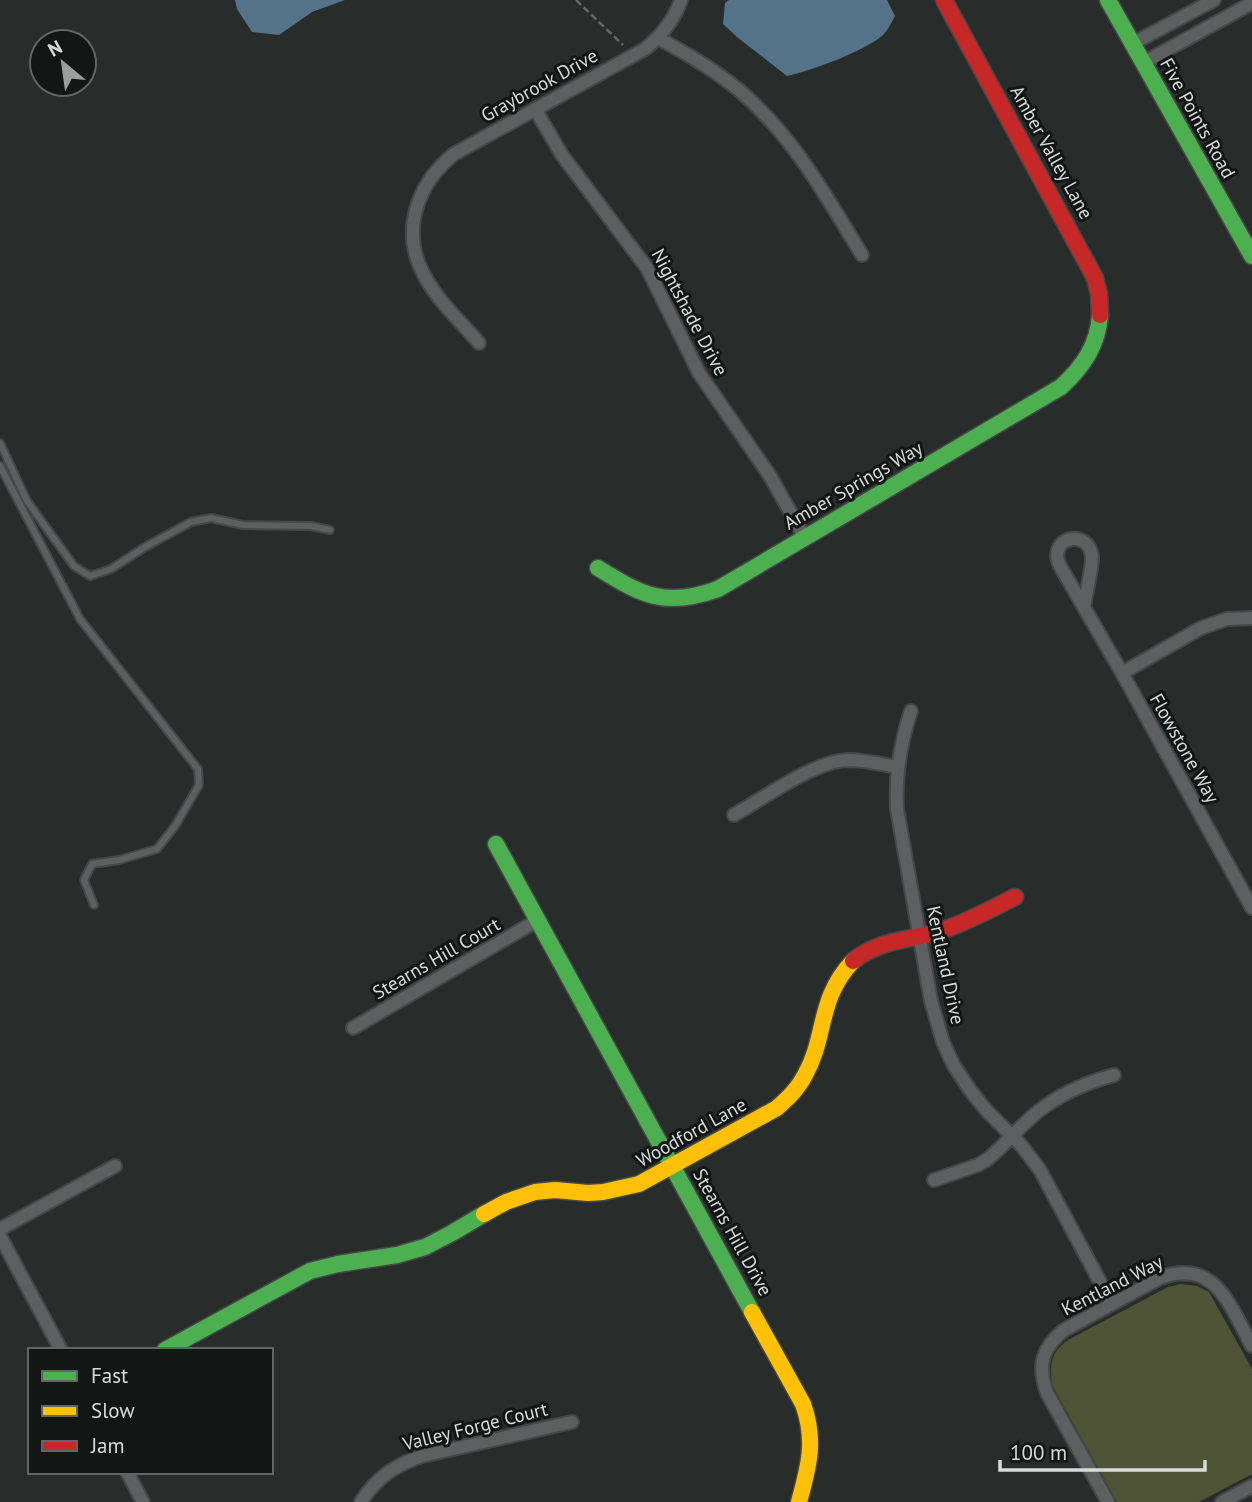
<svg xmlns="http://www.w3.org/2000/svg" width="1252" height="1502" viewBox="0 0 1252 1502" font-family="'PT Sans',sans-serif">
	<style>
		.green { fill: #4f5436 }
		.water { fill: #547389 }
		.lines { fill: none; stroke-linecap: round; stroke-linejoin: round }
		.lane-casing { stroke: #454847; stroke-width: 10 }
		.street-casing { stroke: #454847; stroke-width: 16 }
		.fast-casing { stroke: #454847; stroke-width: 19 }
		.slow-casing { stroke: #454847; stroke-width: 19 }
		.jam-casing { stroke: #454847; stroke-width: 19 }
		.path { stroke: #656868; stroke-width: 2.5; stroke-dasharray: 7 3.5; stroke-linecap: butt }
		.lane { stroke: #5d5f60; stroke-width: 6 }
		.street { stroke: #5d5f60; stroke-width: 12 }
		.fast { stroke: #4caf50; stroke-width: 16 }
		.slow { stroke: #ffc107; stroke-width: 16 }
		.jam { stroke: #c62828; stroke-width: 16 }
		.labels { text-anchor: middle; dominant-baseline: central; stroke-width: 6; stroke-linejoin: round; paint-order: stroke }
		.street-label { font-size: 19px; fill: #d5dcda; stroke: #121716 }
	</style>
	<rect width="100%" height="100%" fill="#282d2c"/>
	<path class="green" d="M1181,1284l16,2 12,6 43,77v105l-53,28h-82l-65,-117c-2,-21 -2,-32 16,-45l100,-53z"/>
	<path class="water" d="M235,0h110l-33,12 -33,23 -27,-3 -15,-23z
		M729,0h158l8,16c-4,7 -7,14 -12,19 -20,17 -70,35 -96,41l-50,-39 -14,-13 2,-21z"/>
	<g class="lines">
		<g class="lane-casing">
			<path id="lane" d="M0,443l27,58 47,65 16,10 21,-7 34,-22 46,-25 20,-4 32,7 68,1 19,4
				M0,466l80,153 118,150 1,16 -24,41 -18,23 -38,11 -27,4 -8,16 10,25"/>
		</g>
		<g class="street-casing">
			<path id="street" d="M658,38c29,16 57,32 82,53 53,45 86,105 122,164
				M1132,44l82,-44
				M1143,63l109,-60
				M535,109l27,46 85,113 52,105 71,103 35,62
				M479,343c-19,-22 -42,-43 -55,-68 -24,-44 -7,-91 30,-121l191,-105c16,-13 29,-29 36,-49
				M1084,607c2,-14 8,-37 8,-50 -3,-30 -46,-20 -32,9l62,107 130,235
				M1122,673l79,-45 26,-9 25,-1
				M911,711c-11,33 -16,63 -14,98l34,192 12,41 10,22 17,26 16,20 35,35 19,25 72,134
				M734,815c30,-17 80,-54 114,-55 16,0 33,4 49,7
				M353,1028l185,-108
				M934,1180l44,-15 10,-6c19,-16 36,-38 56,-52 22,-16 44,-25 70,-32
				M0,1229l115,-63
				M0,1236l61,114
				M127,1472l16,30
				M361,1502c15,-24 34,-37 61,-46l150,-34
				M1108,1502l-61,-109c-10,-28 -5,-45 17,-63l96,-52c56,-21 70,29 92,68
				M1222,1502l30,-16"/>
		</g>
		<g class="fast-casing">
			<path id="fast" d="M1108,0l144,256
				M598,568c45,28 68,40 120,21l343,-202c22,-20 37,-42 39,-72
				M496,844l256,468
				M165,1350l145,-79 28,-7 59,-9 28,-8 27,-14 32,-19"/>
		</g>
		<g class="slow-casing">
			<path id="slow" d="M484,1214l22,-12 29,-10 20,-2 33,3 15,-1 36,-8 138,-76c11,-10 21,-19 28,-33 22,-39 12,-76 48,-114
				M752,1312l51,92c13,36 6,62 -4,98"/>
		</g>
		<g class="jam-casing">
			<path id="jam" d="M944,0l151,278 4,16 1,21
				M853,961c27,-22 55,-20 87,-30 26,-8 51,-22 75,-34"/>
		</g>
		<path class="path" d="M576,0l47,45"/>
		<use href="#lane" class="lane"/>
		<use href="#street" class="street"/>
		<use href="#fast" class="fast"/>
		<use href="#slow" class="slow"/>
		<use href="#jam" class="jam"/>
	</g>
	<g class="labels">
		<g class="street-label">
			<text transform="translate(539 85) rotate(-29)">Graybrook Drive</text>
			<text transform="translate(1198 118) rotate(61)">Five Points Road</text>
			<text transform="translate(1052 152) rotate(61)">Amber Valley Lane</text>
			<text transform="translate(690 312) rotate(62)">Nightshade Drive</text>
			<text transform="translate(853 485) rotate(-30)">Amber Springs Way</text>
			<text transform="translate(1185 748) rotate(61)">Flowstone Way</text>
			<text transform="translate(436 958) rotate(-30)">Stearns Hill Court</text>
			<text transform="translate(946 965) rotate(78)">Kentland Drive</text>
			<text transform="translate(691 1132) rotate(-29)">Woodford Lane</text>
			<text transform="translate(733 1232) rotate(61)">Stearns Hill Drive</text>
			<text transform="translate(1112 1285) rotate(-27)">Kentland Way</text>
			<text transform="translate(475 1426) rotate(-14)">Valley Forge Court</text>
		</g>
	</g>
	<rect x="28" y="1348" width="245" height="126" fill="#121716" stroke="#606664" stroke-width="2"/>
	<rect x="42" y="1371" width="35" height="10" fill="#4caf50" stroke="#606664" stroke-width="2"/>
	<text x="91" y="1383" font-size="21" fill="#d5dcda">Fast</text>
	<rect x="42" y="1406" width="35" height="10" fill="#ffc107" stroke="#606664" stroke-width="2"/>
	<text x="91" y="1418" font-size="21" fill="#d5dcda">Slow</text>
	<rect x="42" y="1441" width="35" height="10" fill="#c62828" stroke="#606664" stroke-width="2"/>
	<text x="91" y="1453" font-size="21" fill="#d5dcda">Jam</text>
	<g transform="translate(63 63) rotate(331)"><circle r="33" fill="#121716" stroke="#606664" stroke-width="2"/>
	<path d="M0-5L12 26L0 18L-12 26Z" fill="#989f9d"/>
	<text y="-10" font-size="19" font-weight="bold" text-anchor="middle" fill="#d5dcda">N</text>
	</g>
	<path d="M1000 1460v10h205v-10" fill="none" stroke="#d5dcda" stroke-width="3.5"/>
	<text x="1010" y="1460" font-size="21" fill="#d5dcda" stroke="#121716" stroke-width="5" paint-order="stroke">100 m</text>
</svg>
